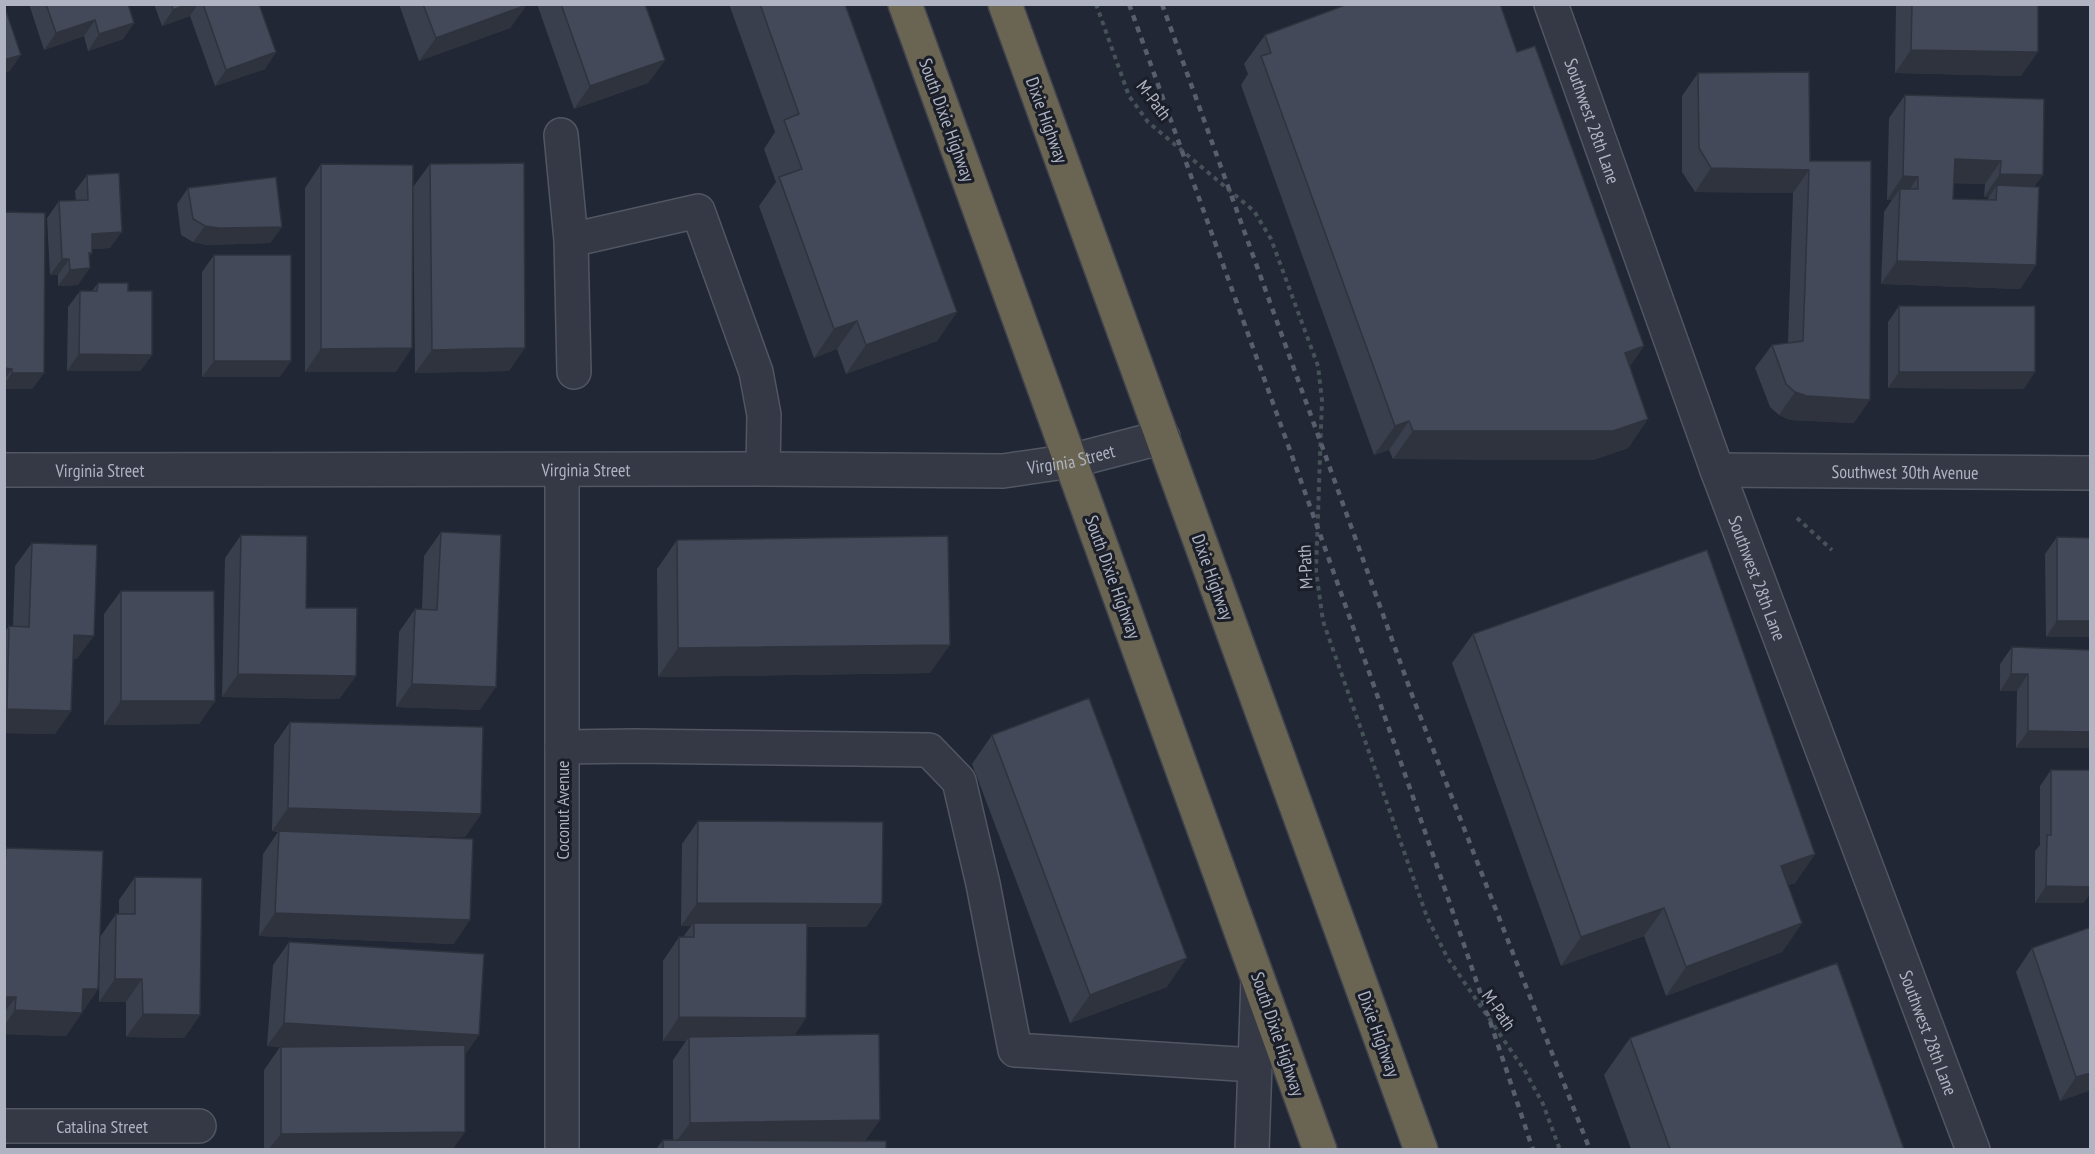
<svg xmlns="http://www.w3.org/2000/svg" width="2095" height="1154" viewBox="0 0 2095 1154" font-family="'PT Sans Narrow',sans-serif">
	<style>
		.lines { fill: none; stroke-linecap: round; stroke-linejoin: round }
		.minor-casing { stroke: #525663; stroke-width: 36 }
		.highway-casing { stroke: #3f434f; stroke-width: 36 }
		.path { stroke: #455257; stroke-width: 4; stroke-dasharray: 4.5 4.5; stroke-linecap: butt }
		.minor { stroke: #343945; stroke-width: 33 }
		.highway { stroke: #6a6452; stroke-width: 33 }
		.rail { stroke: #595e6e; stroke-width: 4.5; stroke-dasharray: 6 6; stroke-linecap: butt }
		.wall { fill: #3a3f4d; fill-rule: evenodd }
		.shaded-wall { fill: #2f333e }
		.building { fill: #434959; stroke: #2f333e; stroke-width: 1.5 }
		.labels { text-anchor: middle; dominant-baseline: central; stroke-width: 6; stroke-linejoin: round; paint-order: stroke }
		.street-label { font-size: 18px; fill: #afb3c2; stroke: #1a1e29 }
	</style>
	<rect width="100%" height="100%" fill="#212734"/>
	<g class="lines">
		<g class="minor-casing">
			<g id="minor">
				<path id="s1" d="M1551,4l166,466 256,680"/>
				<path d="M561,135l10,105"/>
				<path d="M574,372l-3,-132 127,-29 58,161 8,43 -1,54"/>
				<path id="s2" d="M4,470l759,-1 240,2 68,-10 92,-24"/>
				<path id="s3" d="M1717,470l373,3"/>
				<path d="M562,747l72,-1 295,4 30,31 24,103 32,166 239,15"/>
				<path id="s4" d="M4,1126h195"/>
				<path d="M562,1150v-680"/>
				<path d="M1252,1150l6,-171"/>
			</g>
		</g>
		<g class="highway-casing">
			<path id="highway" d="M905,4l415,1146
				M1005,4l416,1146"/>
		</g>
		<path class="path" d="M1096,4l33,92 19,26 106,89 17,28 47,127 4,34 -6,171 7,50 104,296 20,40 78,114 18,33 17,46
			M1797,518l35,32"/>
		<use href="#minor" class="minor"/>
		<use href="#highway" class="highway"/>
		<path class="rail" d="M1129,4c137,381 277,761 404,1146
			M1162,4l253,699 175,447"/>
	</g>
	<path class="wall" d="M29,4h99l6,19 -11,16 -35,12 -4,-15 -40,14z
		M154,4h105l17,48 -11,17 -50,17 -25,-70 -28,10z
		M399,4h127l-16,24 -91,33z
		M537,4h108l20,56 -17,23 -74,26z
		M729,4h116l112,308 -20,29 -91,33 -9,-25 -23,9 -55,-152 17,-24 -12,-33 11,-17z
		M1896,4h142l-17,72 -126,-3z
		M1265,35l252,17 127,294 -15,21 19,52 -20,29 -35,12 -200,-1 -4,-9 -15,5 -133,-370 7,-11 -4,-10z
		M1698,73l112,88 44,262 -64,-3 -11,-5 -9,-8 -15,-39 17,-23 16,-2 5,-150 -98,-1 -13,-20v-76z
		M1905,95l139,4 -9,88 1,78 -16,24 -139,-5 3,-72 8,-12h-5l2,-82zM1954,183l31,1 -1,13h5l-2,3 -34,-1z
		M321,164l75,208h-91v-184z
		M430,164l79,207 -94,2 -2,-186z
		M87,175l23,73 -18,1 -14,36 -20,1v-11h-8l-3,-57 12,-17h17l-1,-10z
		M188,188l94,39 -12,16 -63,2 -14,-3 -12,-7 -4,-31z
		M4,212l40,161 -12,16h-28z
		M214,255l66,122h-78v-105z
		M98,283l30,8 24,64 -12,16h-73l1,-64 12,-16h12z
		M1899,306l125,83 -136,-1v-66z
		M441,532l39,178 -84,-3 3,-75 16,-23h7l2,-53z
		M241,535l65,73 50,68 -17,23 -117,-2 3,-139z
		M2057,537l34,1v99h-45l-1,-83z
		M677,540l253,133 -272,4 -1,-108z
		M32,543l45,116h-4l-2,52 -16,23 -51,-1v-100l5,-7h4l2,-60z
		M121,591l94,110 -16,23 -95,1v-111z
		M1473,634l342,220 -20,29 -7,2 14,38 -20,29 -116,44 -22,-60 -83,30 -109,-303z
		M2012,647l79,3 -75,98 1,-57h-17v-27z
		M290,722l191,92 -16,23 -134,-4 123,111 -195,-8 4,-82 15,-22 -6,-1 2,-86z
		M992,735l175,252 -97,36 -98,-259z
		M2051,770h40v123l-8,10h-48v-52l5,-6v-59z
		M698,821l184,83 -16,23h-59l-1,91 -12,17 71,106 21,8h-230l7,-9h10v-80l13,-19h-23v-80l16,-24h4l8,-11h-10l1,-82z
		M6,848l94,89 16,-23h3v-14l16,-23 65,138 -16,23 -58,-1v-35h-27l1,-63 -2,50 -32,47 -62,-2v-185z
		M289,942l176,113 -12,94h-189v-79l16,-23 -13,-1 6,-81z
		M2032,948l59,142 -31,11 -44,-129z
		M1630,1038l274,111h-273l-27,-74z"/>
	<path class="shaded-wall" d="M187,4h11l-8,12 -28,10 11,-16z
		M527,5l-17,23 -91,33 17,-23z
		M95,20l-11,16 -40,14 12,-17z
		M134,23l-11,16 -35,12 11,-17z
		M1911,50l127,2 -17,24 -126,-3z
		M276,52l-11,17 -50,17 11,-16z
		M21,55l-11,16 -6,2v-13z
		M665,60l-17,23 -74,26 16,-23z
		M1955,159l46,2 -16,23 -46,-1z
		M1711,168l98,2 -16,23 -98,-1z
		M2000,174l43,1 -17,23 -29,-13 -8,12h-5z
		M1903,176l15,1 -16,23 -2,-11 -8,11h-5z
		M205,226l77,1 -12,16 -63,2 -14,-3z
		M122,232l-12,16 -30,2 12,-16z
		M89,253h3l-11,16 9,-1 -12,17 -20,1 12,-16z
		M62,259h7l-11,16h-8z
		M1897,261l139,4 -16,24 -139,-5z
		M957,312l-20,29 -91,33 20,-29z
		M857,321l-20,28 -23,9 20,-29z
		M1644,346l-20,29 1,-22z
		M412,348l-16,24h-91l16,-23z
		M525,348l-16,23 -94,2 17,-23z
		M79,354l73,1 -12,16h-73z
		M214,361h77l-11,16h-78z
		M4,368l8,1 -8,11z
		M1899,372h136l-11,17 -136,-1z
		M12,373h32l-12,16h-28v-5z
		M1795,392l75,8 -16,23 -64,-3 -11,-5z
		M1648,419l-20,29 -35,12 -200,-1 20,-28z
		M1409,421l-20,29 -15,5 21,-29z
		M2057,621h34v16h-45z
		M74,635l20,1 -17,23 -20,-1z
		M950,645l-20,28 -272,4 20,-29z
		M238,674l118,2 -17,23 -117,-2z
		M2011,674h17l-11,17h-17z
		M412,684l84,3 -16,23 -84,-3z
		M121,701h94l-16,23 -95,1z
		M7,709l64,2 -16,23 -51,-1v-21z
		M2028,731l63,1v16h-75z
		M288,808l193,6 -16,23 -193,-6z
		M1815,854l-20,29 -34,12 20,-29z
		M2091,876v17l-8,10h-48l11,-17z
		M697,903l185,1 -16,23 -172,-1v-3l-3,3h-10z
		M1664,908l-20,28 -83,30 20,-29z
		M275,913l195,7 -16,24 -195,-8z
		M1802,923l-20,29 -116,44 20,-29z
		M1187,958l-20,29 -97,36 20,-28z
		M115,979h27l-16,23h-27z
		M83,989h15l-32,47 -62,-2v-8l11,-16z
		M4,997h12l-12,16z
		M143,1014l57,1 -16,23 -58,-1z
		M679,1017l127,1 -16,24 -101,-5 -3,4h-23z
		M284,1023l195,12 -16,23 -196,-12z
		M2091,1073v17l-31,11 16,-24z
		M880,1120l-17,24 -190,2 17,-23z
		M465,1132l-12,17h-184l12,-15z"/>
	<path class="building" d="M46,4h82l6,19 -35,11 -4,-14 -39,13z
		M171,4h16l-14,6z
		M203,4h56l17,48 -50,18z
		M423,4h103l1,1 -91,33z
		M561,4h84l20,56 -75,26z
		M760,4h85l112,308 -91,33 -9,-24 -23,8 -55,-152 23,-8 -18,-49 15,-6z
		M1348,4h152l17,48 18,-6 109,300 -19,7 23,66 -35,12h-200l-4,-10 -14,5 -134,-370 10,-3 -6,-18z
		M1912,4h126v48l-127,-2z
		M4,5l17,50 -17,5z
		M1809,72l1,89h61l-1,239 -63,-4 -12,-4 -9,-8 -14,-39 31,-4 6,-171 -98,-2 -12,-20 -1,-75z
		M1905,95l139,4 -1,76 -43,-1 1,-13 -46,-2 -2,40 43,1 1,-15 42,2 -3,78 -139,-4 3,-72h18v-12l-15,-1z
		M524,163l1,185 -93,2 -2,-186z
		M321,164l92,1 -1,183 -91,1z
		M119,173l3,59 -30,2v19h-3l1,15 -20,2 -1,-11h-7l-3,-58 29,-1 -1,-25z
		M276,177l6,50 -63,1 -14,-2 -12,-7 -5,-31z
		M4,212l41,1 -1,160h-32v-4l-8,-1z
		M214,255h77v106h-77z
		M98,283h30v8h24v64l-73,-1 1,-63h17z
		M1899,306h136v66h-136z
		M441,532l60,3 -5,152 -84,-3 3,-75 22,1z
		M241,535l66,1 -1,72h51l-1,68 -118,-2z
		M948,536l2,109 -272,3 -1,-108z
		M2057,537l34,1v83h-34z
		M32,543l65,2 -3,91 -20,-1 -3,76 -64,-2 2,-83 20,1z
		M1707,550l108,304 -34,12 21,57 -116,44 -22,-59 -83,29 -108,-303z
		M121,591h93l1,110h-94z
		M2012,647l79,3v82l-63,-1v-57h-17z
		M1089,698l98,260 -97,37 -98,-260z
		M290,722l193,5 -2,87 -193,-6z
		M2051,770h40v117l-45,-1 1,-51h4z
		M698,821l185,1 -1,82 -185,-1z
		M279,831l194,8 -3,81 -195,-7z
		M6,848l97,3 -5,138h-15l-1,24 -67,-3 1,-13h-12v-114z
		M135,877l67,1 -2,137 -57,-1 -1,-35h-27l1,-65h19z
		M694,923h113l-1,95 -127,-1v-80h15z
		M2091,927v146l-15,4 -44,-129z
		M289,942l195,12 -5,81 -195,-12z
		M1837,963l67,186h-234l-40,-111z
		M879,1034l1,86 -190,3 -1,-86z
		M465,1045v87l-184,2v-87z
		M663,1140l223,1v8h-223z"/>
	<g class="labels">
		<g class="street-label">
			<text transform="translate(1154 100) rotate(53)">M-Path</text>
			<text transform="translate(947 120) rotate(70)">South Dixie Highway</text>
			<text transform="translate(1047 120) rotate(70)">Dixie Highway</text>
			<text stroke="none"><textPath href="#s1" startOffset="124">Southwest 28th Lane</textPath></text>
			<text stroke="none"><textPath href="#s2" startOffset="1068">Virginia Street</textPath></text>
			<text stroke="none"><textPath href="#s2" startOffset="96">Virginia Street</textPath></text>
			<text stroke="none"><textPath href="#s2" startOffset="582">Virginia Street</textPath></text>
			<text stroke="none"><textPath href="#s3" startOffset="188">Southwest 30th Avenue</textPath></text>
			<text transform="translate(1305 567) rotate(-93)">M-Path</text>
			<text transform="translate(1113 577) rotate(70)">South Dixie Highway</text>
			<text transform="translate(1213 577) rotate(70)">Dixie Highway</text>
			<text stroke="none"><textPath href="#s1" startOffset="610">Southwest 28th Lane</textPath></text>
			<text transform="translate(562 810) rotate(-90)">Coconut Avenue</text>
			<text transform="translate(1499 1010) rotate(55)">M-Path</text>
			<text stroke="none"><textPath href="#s1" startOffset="1096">Southwest 28th Lane</textPath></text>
			<text transform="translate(1278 1034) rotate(71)">South Dixie Highway</text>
			<text transform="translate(1379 1034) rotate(70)">Dixie Highway</text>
			<text stroke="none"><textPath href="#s4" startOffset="98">Catalina Street</textPath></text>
		</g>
	</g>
	<rect width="2095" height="1154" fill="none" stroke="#afb3c2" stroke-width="12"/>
</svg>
